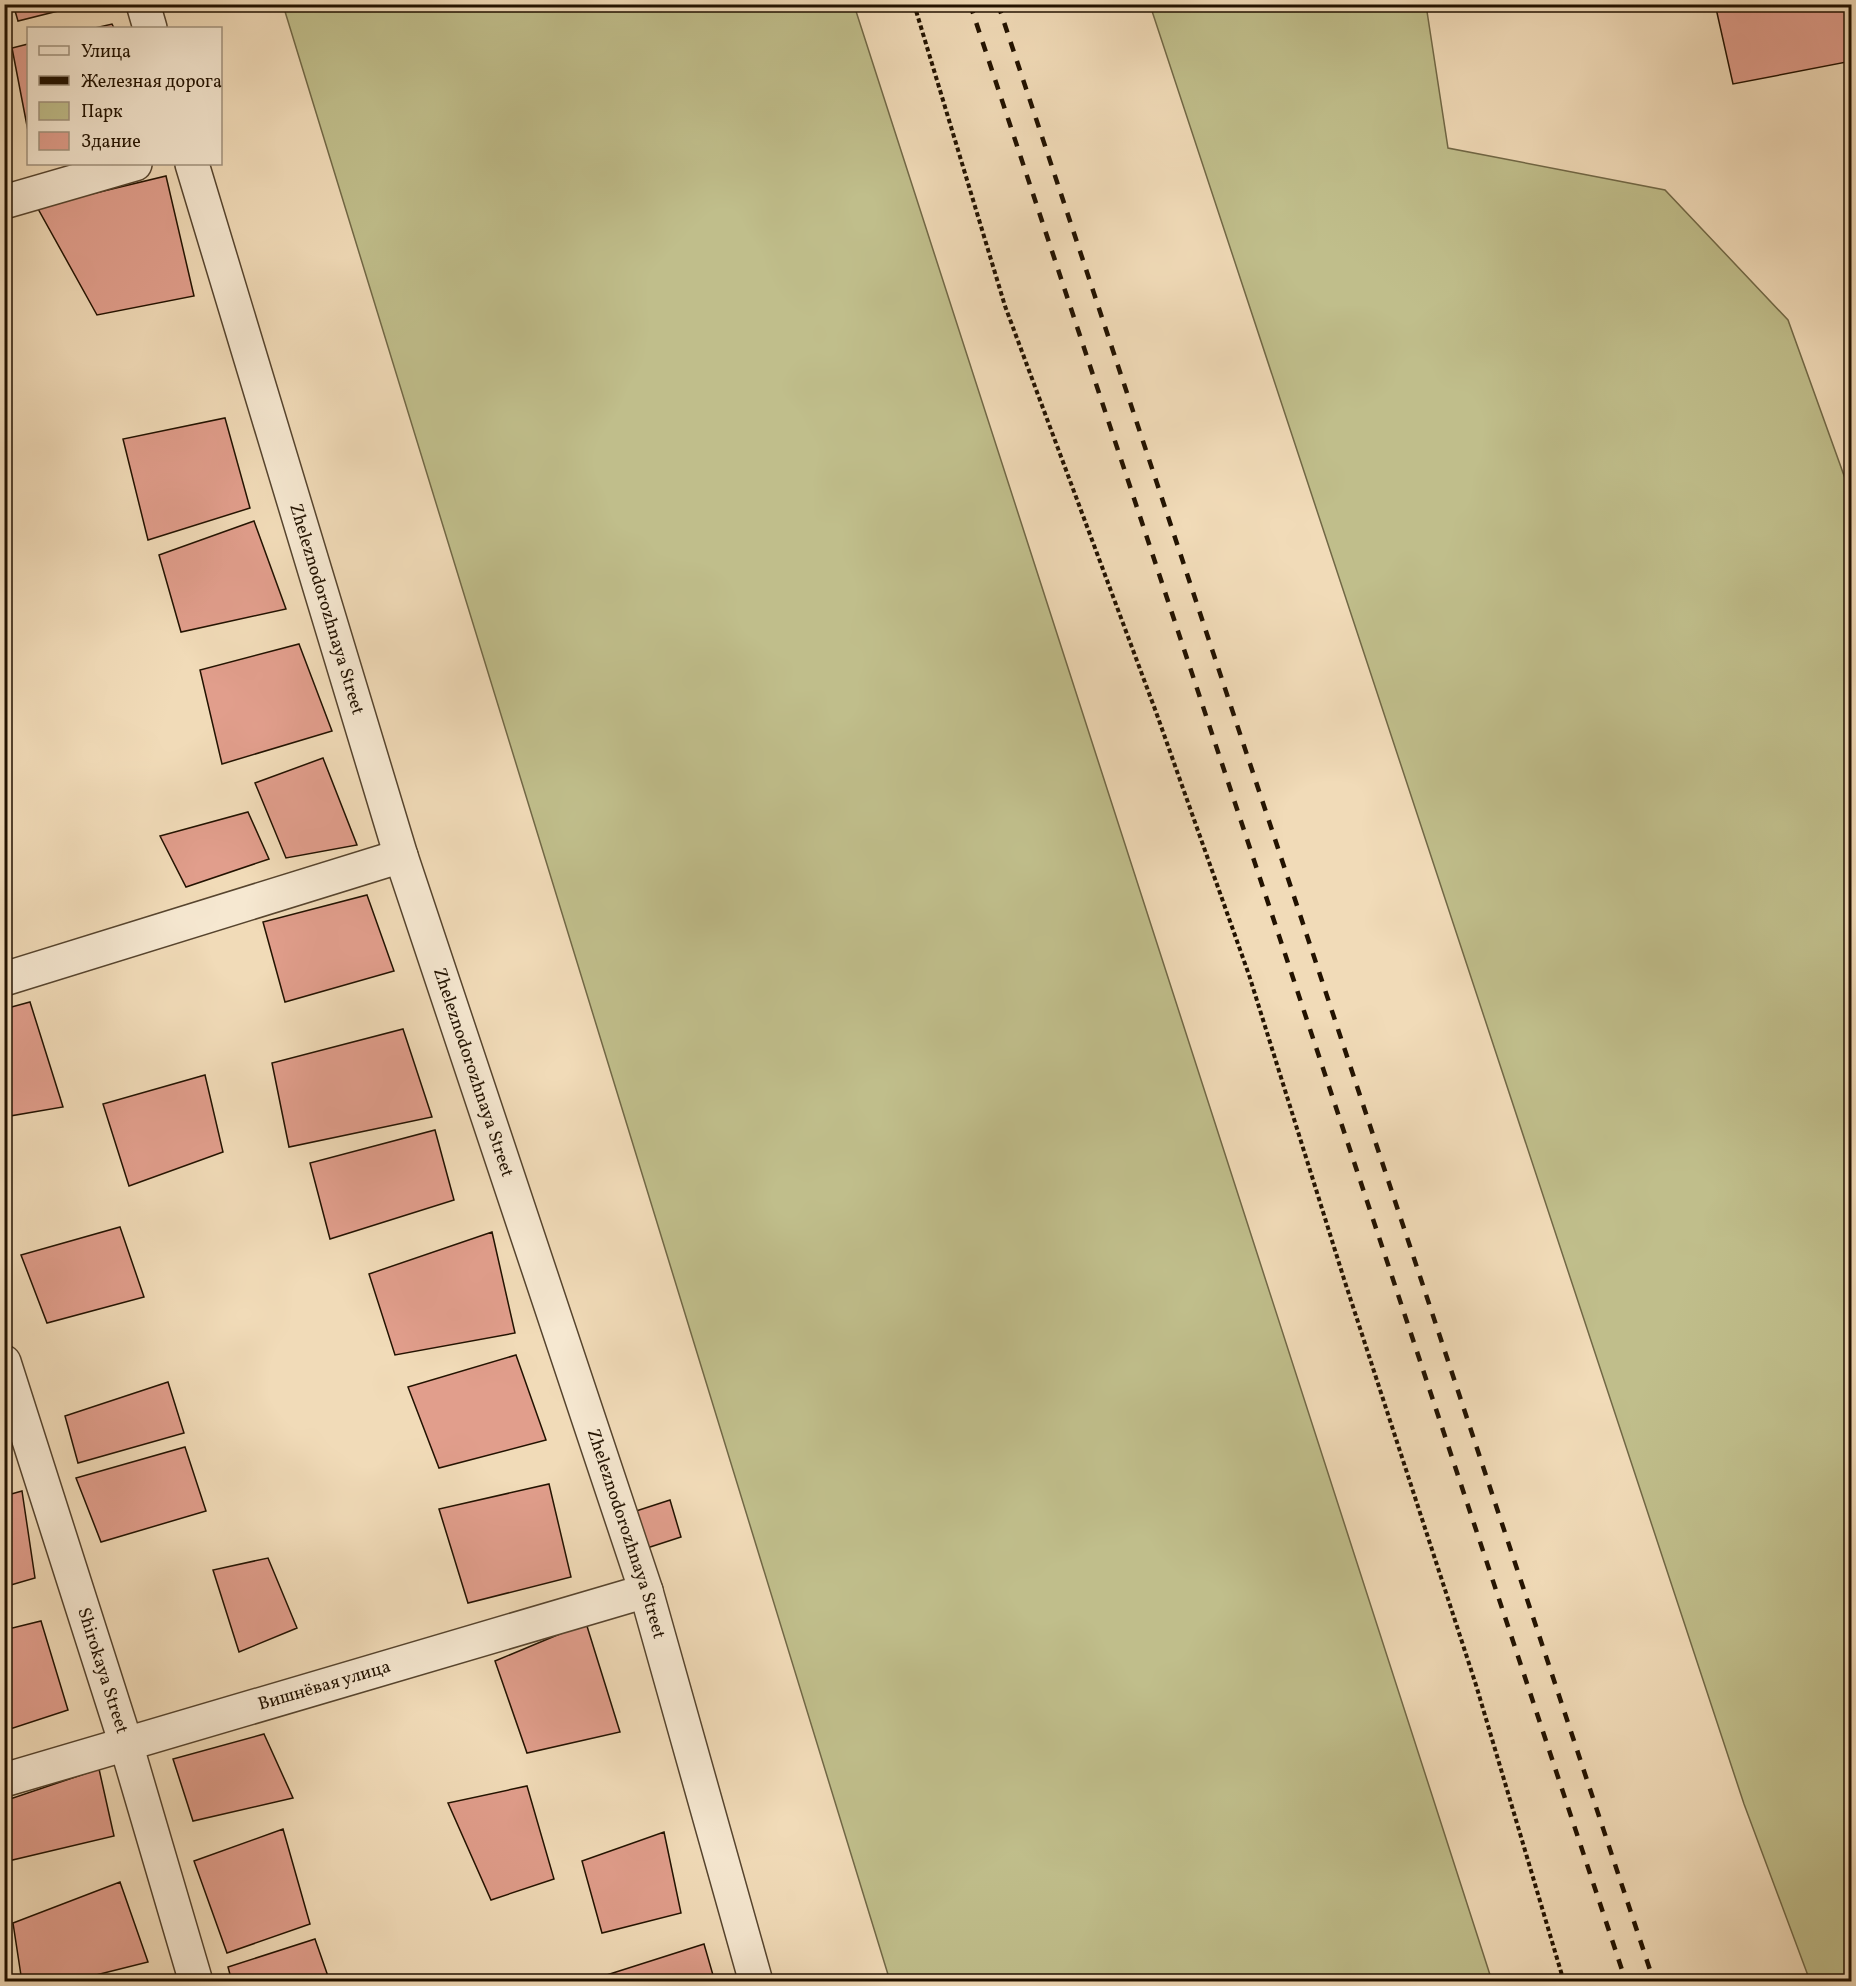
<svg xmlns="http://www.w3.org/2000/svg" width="1856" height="1986" viewBox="0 0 1856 1986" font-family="Vollkorn,serif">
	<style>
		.green { fill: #c0be8b; stroke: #716846; stroke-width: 1.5 }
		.building { fill: #e19e8c; stroke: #221200; stroke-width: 1.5 }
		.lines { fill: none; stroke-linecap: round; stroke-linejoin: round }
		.minor-casing { stroke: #56442e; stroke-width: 36 }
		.path { stroke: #221200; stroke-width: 4; stroke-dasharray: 4.5 3; stroke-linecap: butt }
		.minor { stroke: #f6e8d1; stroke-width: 33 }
		.rail { stroke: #221200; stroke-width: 4.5; stroke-dasharray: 10 10; stroke-linecap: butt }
		.labels { text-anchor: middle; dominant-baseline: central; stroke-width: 4.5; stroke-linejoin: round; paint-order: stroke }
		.street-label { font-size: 18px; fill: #221200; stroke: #f6e8d1 }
	</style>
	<rect width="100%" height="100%" fill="#f1dbb8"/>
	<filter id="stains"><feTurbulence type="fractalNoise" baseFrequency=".00333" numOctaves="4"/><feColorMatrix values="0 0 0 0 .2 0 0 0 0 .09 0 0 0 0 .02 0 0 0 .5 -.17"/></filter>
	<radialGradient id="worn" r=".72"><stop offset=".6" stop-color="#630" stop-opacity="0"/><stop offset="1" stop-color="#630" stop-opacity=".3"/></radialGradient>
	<path class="green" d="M283,5h571l638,1976h-602z
		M1150,5h276l22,143 217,42 123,130 63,175v1486h-41l-66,-177z"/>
	<path class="building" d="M13,4h73l-68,17z
		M1715,4h137v57l-119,23z
		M112,24l2,4h-19z
		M28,44v87l-16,-83z
		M166,176l28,120 -97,19 -60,-108z
		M225,418l25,90 -102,32 -25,-101z
		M254,521l32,88 -105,23 -22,-77z
		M299,644l33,87 -110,33 -22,-94z
		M323,758l34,87 -71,13 -31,-75z
		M248,812l21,47 -83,28 -26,-51z
		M367,895l27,76 -109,31 -22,-80z
		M30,1002l33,105 -59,10v-108z
		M403,1029l29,88 -143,30 -17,-84z
		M205,1075l18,77 -94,34 -26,-82z
		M435,1130l19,70 -124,39 -20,-76z
		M120,1227l24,70 -97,26 -26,-68z
		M492,1232l23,101 -120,22 -26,-81z
		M516,1355l30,85 -107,28 -31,-81z
		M168,1382l16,51 -106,30 -13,-47z
		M185,1447l21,64 -105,31 -25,-64z
		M549,1484l22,93 -103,26 -29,-94z
		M22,1491l13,87 -31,9v-91z
		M670,1500l11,37 -37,12 -11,-37z
		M268,1558l29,70 -58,24 -26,-82z
		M41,1621l27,89 -64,21v-101z
		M586,1623l34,109 -93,21 -32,-92z
		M264,1734l29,64 -100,23 -20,-62z
		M99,1769l15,67 -110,26v-61z
		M527,1786l27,93 -63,21 -43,-97z
		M283,1829l27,95 -83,29 -33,-92z
		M664,1832l17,81 -79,20 -20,-72z
		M120,1882l28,80 -80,20h-46l-9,-59z
		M315,1939l15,43h-98l-4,-15z
		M704,1944l11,38h-120l-1,-3z"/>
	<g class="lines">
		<g class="minor-casing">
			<g id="minor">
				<path d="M143,4l7,24"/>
				<path id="s1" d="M192,164l209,692 245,735 110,391"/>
				<path d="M4,202l131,-38"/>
				<path d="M4,979l397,-123"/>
				<path id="s2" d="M4,1362l122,382 70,238"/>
				<path id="s3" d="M4,1780l642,-189"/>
			</g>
		</g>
		<path class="path" d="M914,4l91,302 151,406 93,263 95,304 132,406 88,297"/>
		<use href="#minor" class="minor"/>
		<path class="rail" d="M970,4l656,1978
			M998,4l656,1978"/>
	</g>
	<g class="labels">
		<g class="street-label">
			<text stroke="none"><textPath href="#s1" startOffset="465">Zheleznodorozhnaya Street</textPath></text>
			<text stroke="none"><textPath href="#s1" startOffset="951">Zheleznodorozhnaya Street</textPath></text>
			<text stroke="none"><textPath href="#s1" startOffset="1437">Zheleznodorozhnaya Street</textPath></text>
			<text stroke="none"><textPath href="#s2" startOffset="324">Shirokaya Street</textPath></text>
			<text stroke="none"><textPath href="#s3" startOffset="334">Вишнёвая улица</textPath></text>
		</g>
	</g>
	<rect width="1856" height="1986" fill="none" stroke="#f1dbb8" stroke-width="24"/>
	<rect x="6" y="6" width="1844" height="1974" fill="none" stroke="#221200" stroke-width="3"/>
	<rect x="12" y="12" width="1832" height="1962" fill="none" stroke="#221200" stroke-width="1.5"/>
	<rect x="27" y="27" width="195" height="138" fill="#f6e8d1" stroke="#a1927d" stroke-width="1.5"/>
	<rect x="39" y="46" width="30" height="9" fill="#f6e8d1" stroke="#a1927d" stroke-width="1.5"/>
	<text x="81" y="57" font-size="18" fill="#221200">Улица</text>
	<rect x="39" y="76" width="30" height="9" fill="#221200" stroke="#a1927d" stroke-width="1.5"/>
	<text x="81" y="87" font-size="18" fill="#221200">Железная дорога</text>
	<rect x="39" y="102" width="30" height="18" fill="#c0be8b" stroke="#a1927d" stroke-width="1.5"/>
	<text x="81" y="117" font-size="18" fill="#221200">Парк</text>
	<rect x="39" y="132" width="30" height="18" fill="#e19e8c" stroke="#a1927d" stroke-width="1.5"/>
	<text x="81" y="147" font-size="18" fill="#221200">Здание</text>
	<rect width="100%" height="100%" filter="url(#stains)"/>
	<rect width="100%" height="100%" fill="url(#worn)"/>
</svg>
